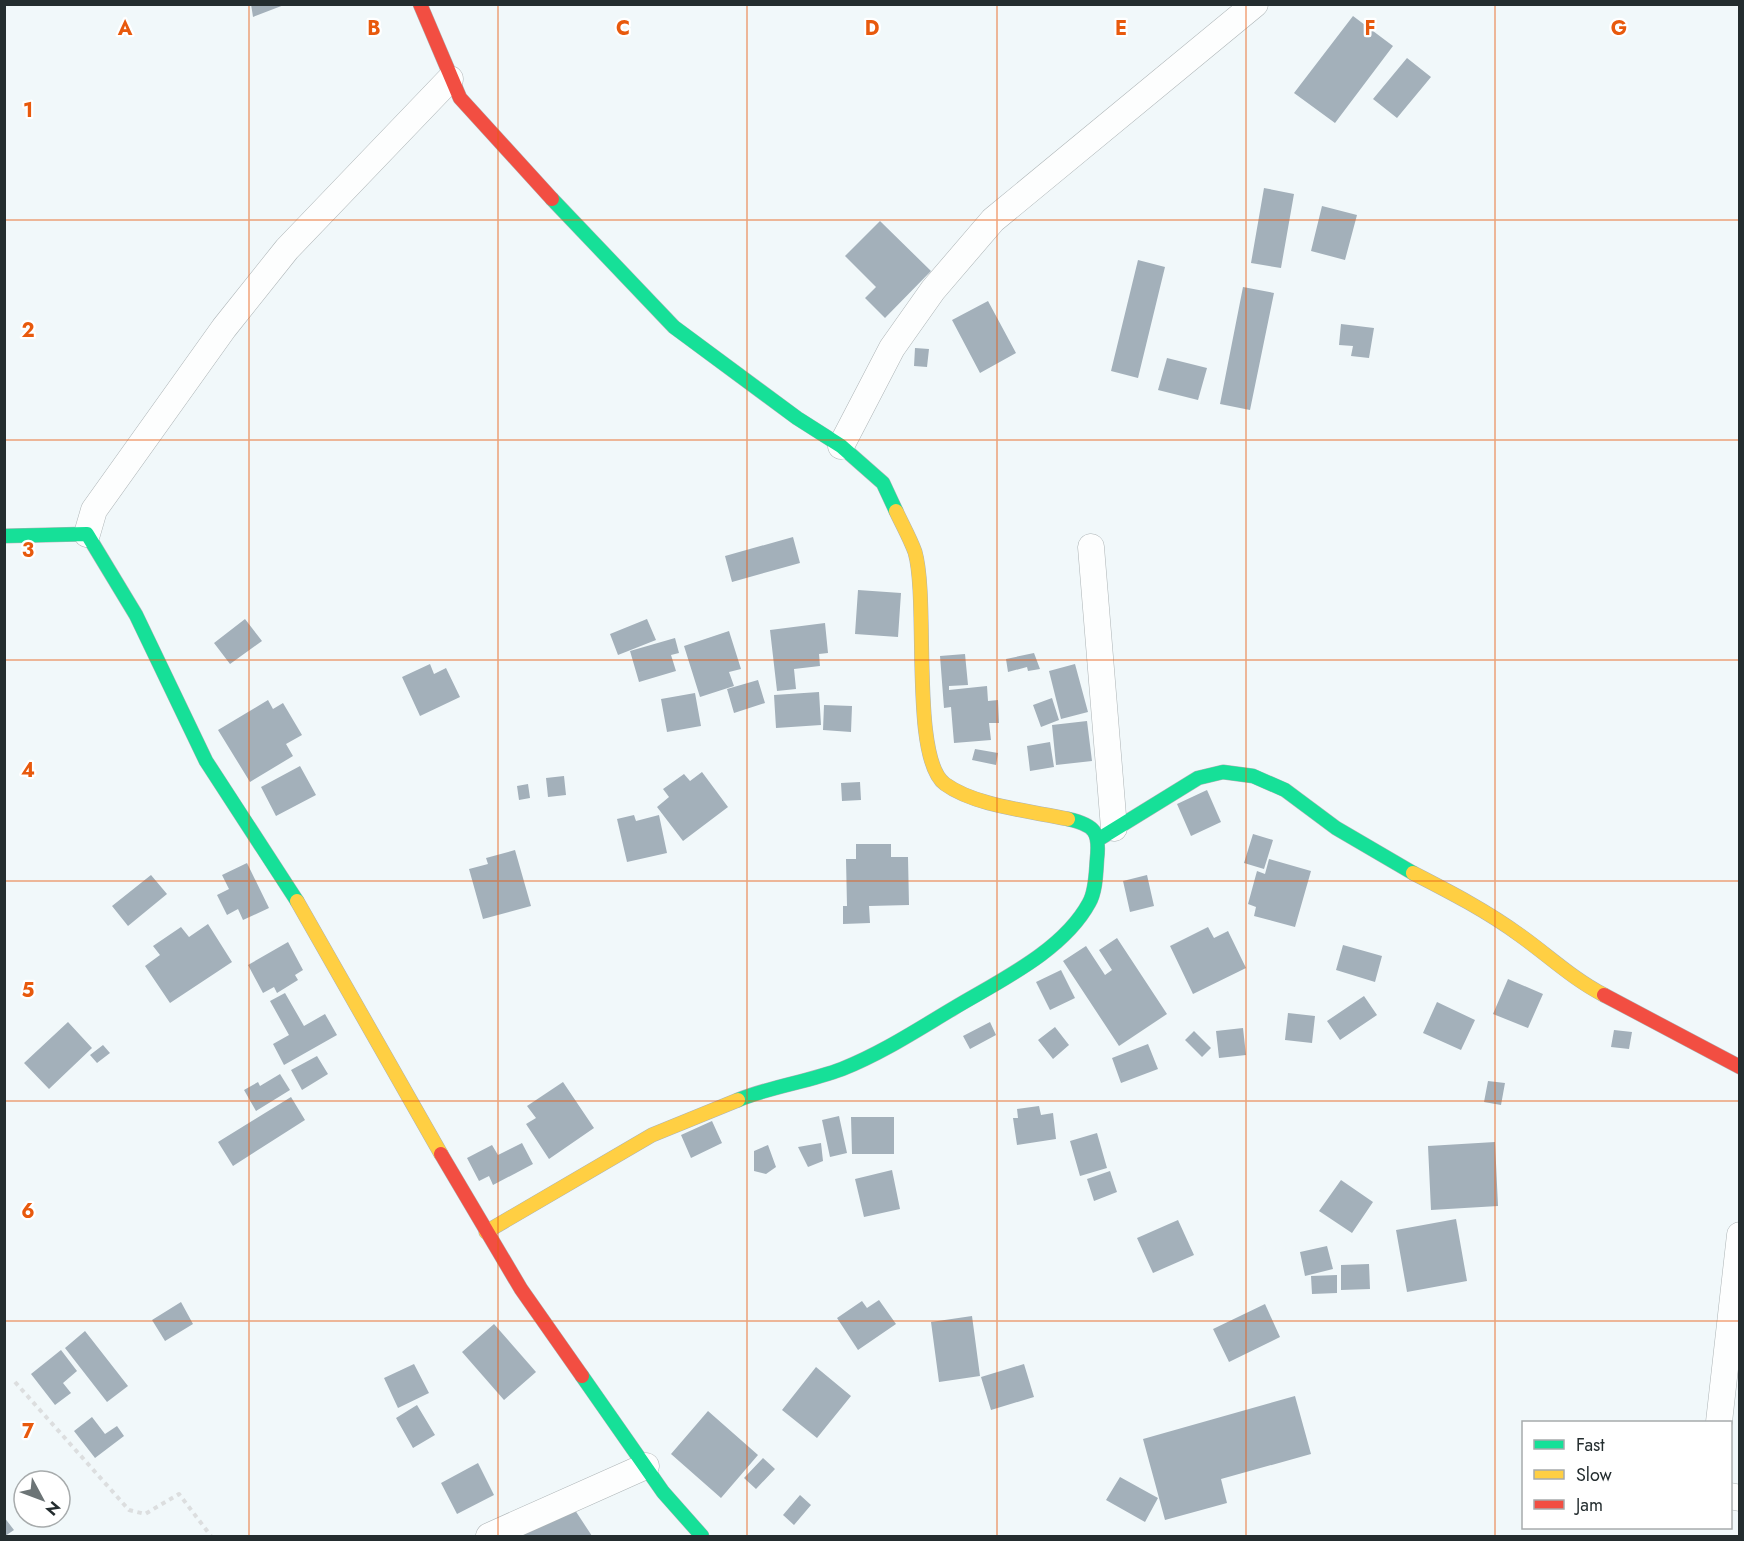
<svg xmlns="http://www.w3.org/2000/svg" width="1744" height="1541" viewBox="0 0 1744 1541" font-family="Jost,sans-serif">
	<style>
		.building { fill: #a3b0ba }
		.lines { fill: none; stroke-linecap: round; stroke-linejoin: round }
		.street-casing { stroke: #acb3b5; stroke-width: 27 }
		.fast-casing { stroke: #acb3b5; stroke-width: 15 }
		.slow-casing { stroke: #acb3b5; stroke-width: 15 }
		.jam-casing { stroke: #acb3b5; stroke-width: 15 }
		.path { stroke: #dcdedf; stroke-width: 4; stroke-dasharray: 4.5 4.5; stroke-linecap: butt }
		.street { stroke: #fdfefe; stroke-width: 26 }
		.fast { stroke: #16e098; stroke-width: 14 }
		.slow { stroke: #ffcf43; stroke-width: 14 }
		.jam { stroke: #f24e42; stroke-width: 14 }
		.grid { fill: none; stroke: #e8590c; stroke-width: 1.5; stroke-opacity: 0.55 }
		.grid-label { font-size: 20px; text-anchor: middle; font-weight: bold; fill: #e8590c; stroke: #fff; stroke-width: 4.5; stroke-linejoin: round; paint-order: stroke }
	</style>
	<rect width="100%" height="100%" fill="#f1f8fa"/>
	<path class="building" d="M251,4h33v1l-31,12z
		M1353,16l40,30 -58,77 -41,-30z
		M1407,58l24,19 -34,41 -24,-19z
		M1264,188l30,6 -13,74 -30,-5z
		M1322,206l35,9 -12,45 -34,-9z
		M880,221l51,50 -46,47 -20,-20 11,-11 -31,-31z
		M1138,260l27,7 -27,111 -27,-7z
		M1243,287l31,6 -24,117 -30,-6z
		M988,301l28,52 -36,20 -28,-53z
		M1341,324l33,4 -5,30 -18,-2 2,-10 -14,-1z
		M915,348l14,1 -2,18 -13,-1z
		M1167,358l40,10 -9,32 -40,-10z
		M793,537l7,26 -68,19 -7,-26z
		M858,590l43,3 -3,44 -43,-3z
		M245,619l17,22 -32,23 -16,-21z
		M647,619l9,21 -38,15 -8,-21z
		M825,623l3,30 -9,1 1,12 -26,3 2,20 -19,2 -7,-61z
		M729,631l12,38 -12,3 5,14 -34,11 -16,-51z
		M675,638l4,15 -8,2 5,16 -37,11 -9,-31z
		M1034,653l6,16 -12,2 -1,-4 -19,5 -2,-13z
		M965,654l3,31 -19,1v4l38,-4 1,15 10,-1 1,23h-10l2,17 -37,3 -3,-36 -7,1 -4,-52z
		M430,664l4,10 12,-6 14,29 -40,19 -18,-39z
		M1075,664l13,48 -27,7 -12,-48z
		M758,680l7,23 -31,10 -7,-24z
		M819,692l2,33 -45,3 -2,-33z
		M695,693l6,33 -34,6 -6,-33z
		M1052,698l7,22 -18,7 -8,-22z
		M268,700l5,9 10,-6 19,32 -16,9 7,12 -43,26 -32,-52z
		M824,705l28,1 -1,26 -28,-2z
		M1087,721l5,40 -36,4 -4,-40z
		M1050,742l4,25 -24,4 -3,-25z
		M975,749l23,4 -2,12 -24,-5z
		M300,766l16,29 -40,21 -15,-29z
		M702,772l26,35 -45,34 -26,-34 12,-10 -6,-8 21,-15 6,7z
		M564,776l2,19 -18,2 -2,-19z
		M860,782l1,18 -19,1 -1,-18z
		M528,784l2,14 -11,2 -2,-14z
		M1207,790l14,32 -30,14 -14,-32z
		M634,815l2,6 23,-6 8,38 -40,9 -10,-43z
		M1253,834l20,6 -9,29 -20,-6z
		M856,844h35v13h17l1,48 -40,1 1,17 -27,1v-18h4l-1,-47h10z
		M515,850l16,56 -48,13 -14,-50 19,-5 -2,-6z
		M1269,859l42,12 -16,56 -41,-11 2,-9 -8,-3 9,-33 8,3z
		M247,863l22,45 -26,12 -5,-11 -11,6 -10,-20 12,-6 -7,-14z
		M151,875l16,19 -39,32 -16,-20z
		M1147,875l7,31 -24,6 -7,-31z
		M208,924l24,38 -62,41 -25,-37 15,-11 -7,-9 28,-19 8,10z
		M1208,927l6,11 14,-7 18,37 -53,26 -23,-48z
		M1117,938l50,76 -48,32 -56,-85 23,-15 19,29 7,-5 -13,-20z
		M288,942l15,28 -8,5 3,5 -21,13 -3,-6 -11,6 -15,-28z
		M1343,945l39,11 -7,26 -39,-12z
		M1061,970l14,28 -25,12 -14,-28z
		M1508,979l35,15 -15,34 -35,-14z
		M285,993l19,33 21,-12 12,21 -53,30 -11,-21 16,-9 -19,-34z
		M1364,996l13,19 -37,25 -13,-19z
		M1437,1002l38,18 -14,30 -38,-17z
		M1288,1013l27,3 -3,27 -27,-3z
		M68,1022l24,26 -43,41 -25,-26z
		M990,1022l6,13 -26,14 -7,-13z
		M1055,1027l14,18 -16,14 -15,-19z
		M1243,1028l3,27 -27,3 -3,-27z
		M1614,1030l18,2 -3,17 -18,-2z
		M1194,1031l17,17 -9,9 -17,-17z
		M1148,1044l10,25 -37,14 -9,-25z
		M103,1045l7,8 -13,10 -7,-8z
		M317,1056l11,18 -26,16 -11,-20z
		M280,1074l10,16 -34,21 -12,-21 14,-8 2,4z
		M1488,1081l17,2 -4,22 -17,-3z
		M563,1082l31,46 -45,31 -23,-35 10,-6 -9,-12z
		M291,1097l14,23 -72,46 -15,-24z
		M1039,1106l2,9 12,-2 3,26 -39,6 -4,-27h5l-1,-9z
		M839,1116l8,37 -17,4 -8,-37z
		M851,1117h43v37h-42z
		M712,1121l10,22 -31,15 -10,-23z
		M1097,1133l10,35 -27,8 -10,-35z
		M1495,1142l3,64 -67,4 -3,-64z
		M522,1143l11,21 -40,21 -4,-9 -10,5 -12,-23 25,-13 6,10z
		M821,1143l2,18 -15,6 -10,-20z
		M768,1145l8,22 -10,7 -12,-3v-20z
		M892,1170l8,39 -36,8 -9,-38z
		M1110,1171l7,21 -23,9 -7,-22z
		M1341,1180l32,22 -21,31 -33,-22z
		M1456,1219l11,62 -60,11 -11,-62z
		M1178,1220l16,35 -41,18 -16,-35z
		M1327,1246l6,23 -28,7 -5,-24z
		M1369,1264l1,25 -29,1v-25z
		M1337,1275v18l-25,1 -1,-18z
		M879,1300l17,24 -38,26 -21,-32 25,-17 5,7z
		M181,1302l12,22 -28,17 -13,-21z
		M1265,1304l15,33 -51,25 -16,-33z
		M972,1316l8,60 -41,6 -8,-60z
		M494,1324l42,48 -32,28 -42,-48z
		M85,1331l43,55 -21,16 -42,-54z
		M61,1350l16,21 -14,12 8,10 -16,12 -24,-31z
		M414,1364l15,29 -31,15 -14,-30z
		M1024,1364l10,33 -43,13 -10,-33z
		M816,1367l35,29 -34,42 -35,-28z
		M1295,1396l16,58 -90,25 6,24 -62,17 -22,-81z
		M417,1405l18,30 -22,13 -17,-30z
		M708,1411l50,44 -37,43 -50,-44z
		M92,1417l13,17 12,-8 7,10 -29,22 -21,-27z
		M763,1458l12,11 -19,20 -12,-11z
		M478,1463l16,32 -37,19 -16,-31z
		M1120,1477l38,21 -13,24 -39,-22z
		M800,1495l11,10 -17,20 -11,-10z
		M571,1504l21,32h-74z
		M4,1517l10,13 -9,6h-1z"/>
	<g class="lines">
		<g class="street-casing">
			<path id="street" d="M841,446l51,-98 41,-58 60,-70 262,-216
				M87,534l7,-24 130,-182 63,-79 163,-170
				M1091,547l23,281
				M1719,1422l21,-187
				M1730,1496l10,2
				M489,1536l157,-70"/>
		</g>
		<g class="fast-casing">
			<path id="fast" d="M552,199l122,128 123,91 44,28 42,37 13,28
				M4,536l83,-2 49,81 70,146 91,140
				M1099,839l99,-61 25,-6 30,4 32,14 51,38 77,45
				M738,1100c34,-14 70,-18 104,-31 40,-16 75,-39 112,-61 45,-27 109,-57 135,-105 7,-12 7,-31 8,-44 3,-27 -2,-34 -29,-40
				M582,1376l81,116 39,44"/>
		</g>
		<g class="slow-casing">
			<path id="slow" d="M896,511c6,13 14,27 19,41 14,48 -5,207 30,232 30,22 86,27 123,35
				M1413,873c37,19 74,38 108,63 28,20 52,43 83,59
				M297,901l144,253
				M486,1232l166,-97 86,-35"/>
		</g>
		<g class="jam-casing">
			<path id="jam" d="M420,4l40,94 92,101
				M1604,995l136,72
				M441,1154l80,135 61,87"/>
		</g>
		<path class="path" d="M15,1382l114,128 16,4 34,-20 32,42"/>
		<use href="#street" class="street"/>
		<use href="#fast" class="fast"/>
		<use href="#slow" class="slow"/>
		<use href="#jam" class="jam"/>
	</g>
	<path class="grid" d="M249,4v1532M498,4v1532M747,4v1532M997,4v1532M1246,4v1532M1495,4v1532M4,220h1736M4,440h1736M4,660h1736M4,881h1736M4,1101h1736M4,1321h1736"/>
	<g class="grid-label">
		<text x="125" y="35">A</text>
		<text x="374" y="35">B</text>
		<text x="623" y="35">C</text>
		<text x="872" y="35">D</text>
		<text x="1121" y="35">E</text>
		<text x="1370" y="35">F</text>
		<text x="1619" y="35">G</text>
		<text x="28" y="117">1</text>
		<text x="28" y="337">2</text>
		<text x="28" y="557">3</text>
		<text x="28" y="777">4</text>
		<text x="28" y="997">5</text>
		<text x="28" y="1218">6</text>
		<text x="28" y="1438">7</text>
	</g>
	<rect width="1744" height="1541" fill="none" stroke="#242d2f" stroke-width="12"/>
	<rect x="1522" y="1421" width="210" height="108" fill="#ffffff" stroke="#a7abac" stroke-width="1.5"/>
	<rect x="1534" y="1440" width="30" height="9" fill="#16e098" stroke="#a7abac" stroke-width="1.5"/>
	<text x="1576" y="1451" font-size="18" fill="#242d2f">Fast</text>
	<rect x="1534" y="1470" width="30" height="9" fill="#ffcf43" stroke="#a7abac" stroke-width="1.5"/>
	<text x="1576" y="1481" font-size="18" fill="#242d2f">Slow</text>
	<rect x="1534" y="1500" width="30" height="9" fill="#f24e42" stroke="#a7abac" stroke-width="1.5"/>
	<text x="1576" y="1511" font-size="18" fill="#242d2f">Jam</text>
	<g transform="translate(42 1499) rotate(131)"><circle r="28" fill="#ffffff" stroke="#a7abac" stroke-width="1.5"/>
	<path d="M0-4.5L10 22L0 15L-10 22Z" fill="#6c7476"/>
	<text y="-9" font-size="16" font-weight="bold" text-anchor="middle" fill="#242d2f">N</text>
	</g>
</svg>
